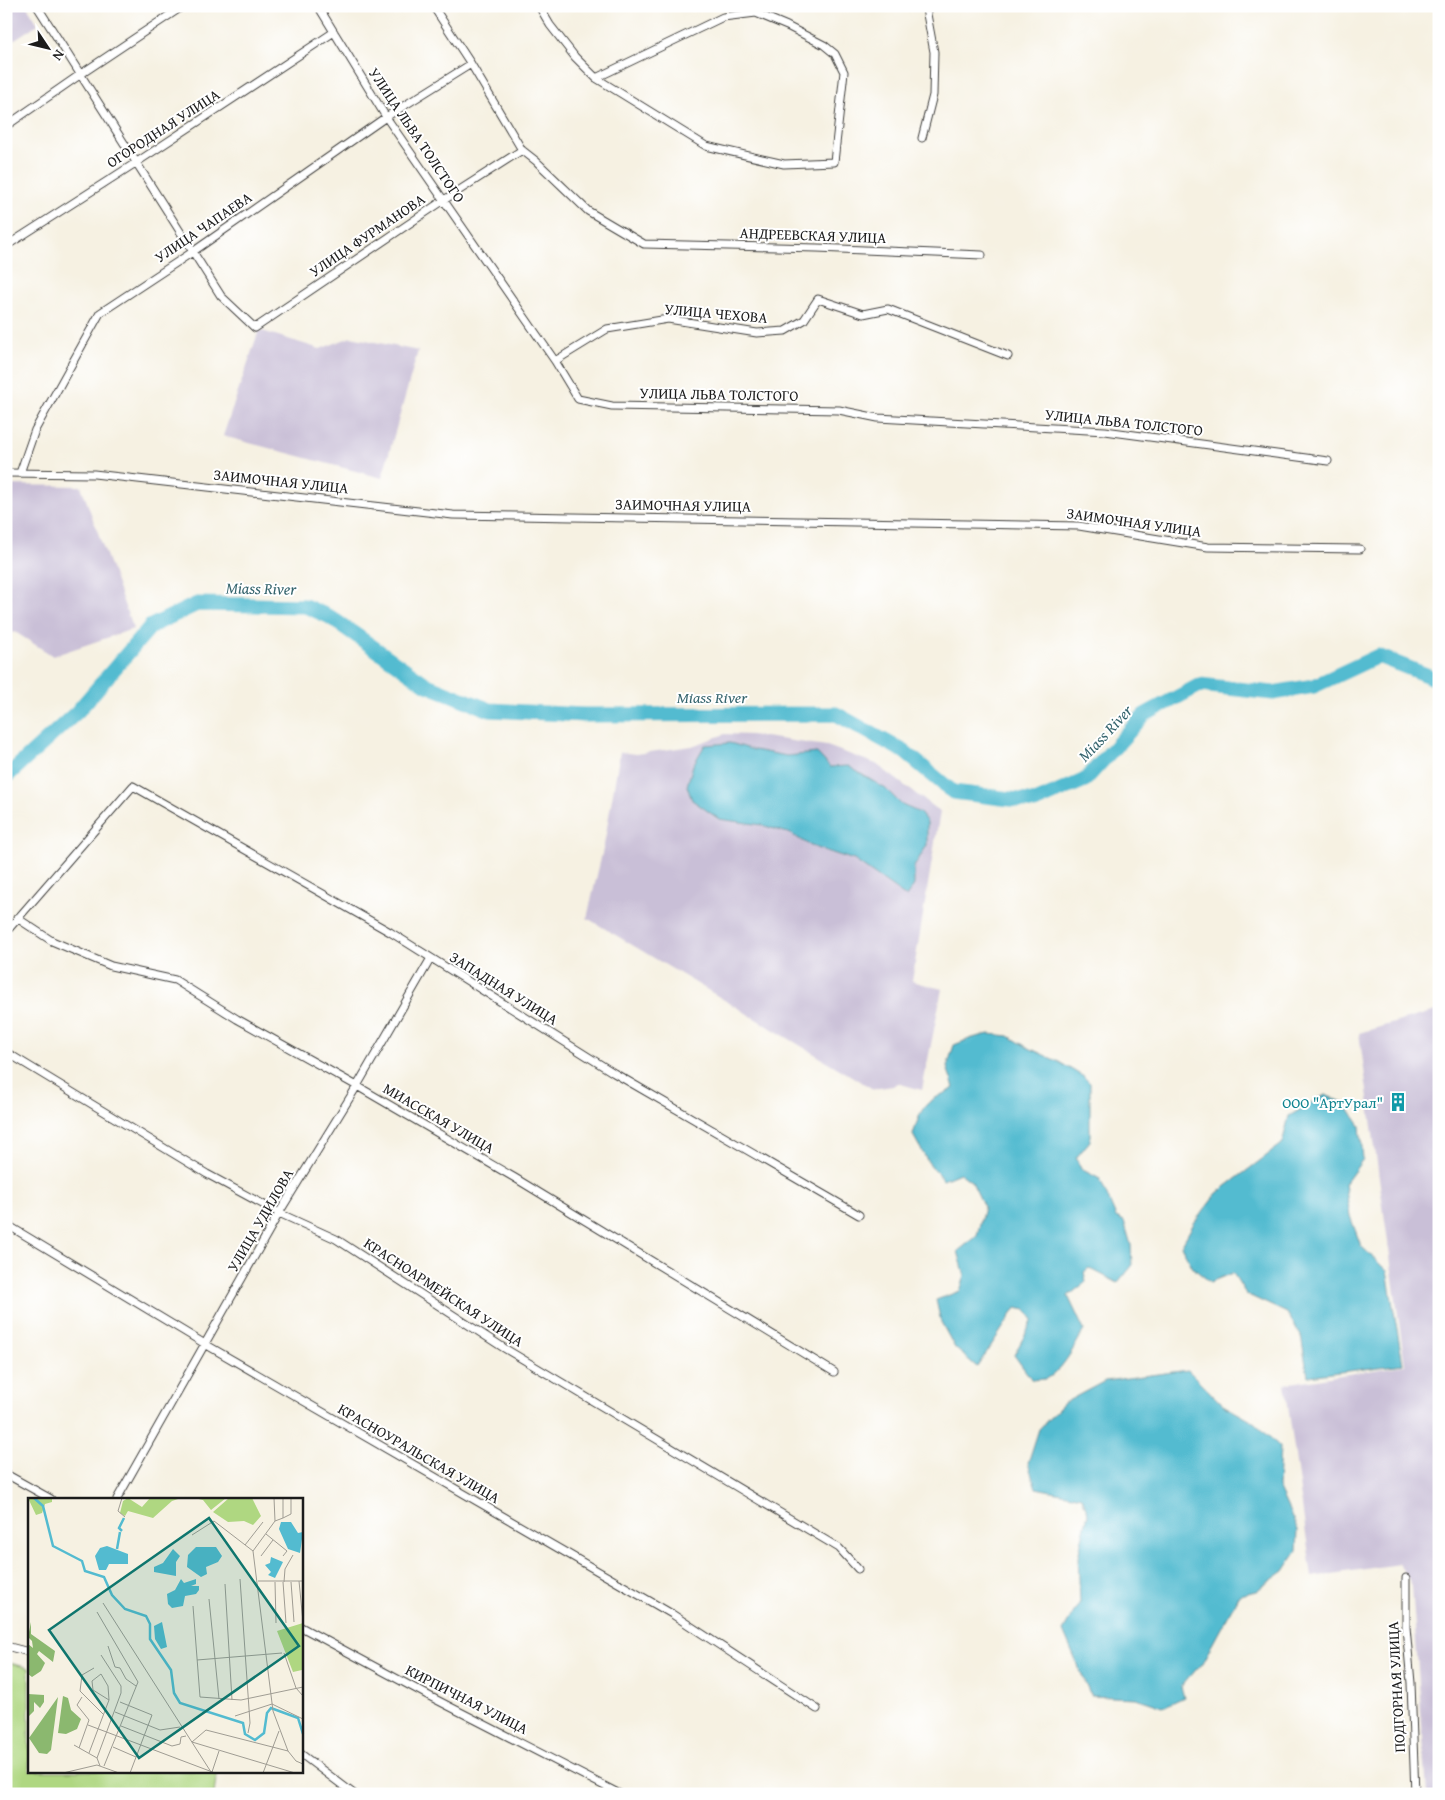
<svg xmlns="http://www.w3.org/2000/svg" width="1445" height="1800" viewBox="0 0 1445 1800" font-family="'Gentium Book Plus',serif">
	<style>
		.industrial { fill: #c9bfd7 }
		.green { fill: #afd781; stroke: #667a4e }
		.water { fill: #53bbd0; stroke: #386c76 }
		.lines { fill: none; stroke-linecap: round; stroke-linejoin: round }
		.river { stroke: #53bbd0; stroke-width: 15 }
		.street-casing { stroke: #3d3c3a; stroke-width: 9 }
		.street { stroke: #fff; stroke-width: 7 }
		.labels { text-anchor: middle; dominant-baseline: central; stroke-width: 4; stroke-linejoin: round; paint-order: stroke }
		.street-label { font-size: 15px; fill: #1c1c1c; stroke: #fff }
		.culture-label { font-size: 15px; fill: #0d838f; stroke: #fff; text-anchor: end }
		.water-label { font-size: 16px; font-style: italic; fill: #35646d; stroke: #fff }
		.inset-river { fill: none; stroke: #53bbd0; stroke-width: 2.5 }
		.inset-road { fill: none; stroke: #9f9c93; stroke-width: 1 }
		.view { fill: #0f766e; fill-opacity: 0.15; stroke: #0f766e; stroke-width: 2.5 }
		.inset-edge { fill: none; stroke: #1c1c1c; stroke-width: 2.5 }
	</style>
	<rect width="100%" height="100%" fill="#fff"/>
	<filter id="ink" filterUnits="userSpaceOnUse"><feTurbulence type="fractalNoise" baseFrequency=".02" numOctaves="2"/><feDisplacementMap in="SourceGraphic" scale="10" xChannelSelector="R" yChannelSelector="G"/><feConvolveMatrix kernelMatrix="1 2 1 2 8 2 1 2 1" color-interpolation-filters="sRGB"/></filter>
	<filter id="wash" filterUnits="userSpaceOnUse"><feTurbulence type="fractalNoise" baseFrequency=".0096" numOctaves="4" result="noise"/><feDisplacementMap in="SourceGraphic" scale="20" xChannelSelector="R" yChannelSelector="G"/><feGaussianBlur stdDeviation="1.12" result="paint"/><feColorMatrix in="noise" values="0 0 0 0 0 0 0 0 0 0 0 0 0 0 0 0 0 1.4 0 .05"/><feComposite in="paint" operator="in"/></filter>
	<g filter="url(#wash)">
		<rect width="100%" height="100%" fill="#f6f1e2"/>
		<path class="industrial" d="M6,6h21l11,18 -32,21z
			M259,330l61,19 31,-12 67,14 -36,127 -159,-42z
			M6,485l75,1 52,143 -80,27 -38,-24 -9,2z
			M725,734l26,1 76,11 49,18 64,48 -28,169 30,8 -20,101 -25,-7 -4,3 -20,3 -286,-171 17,-73 16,-93 16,2 56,-8z
			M1439,1010v784h-12l-15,-209 -13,-21 -87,13 -27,-193 120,-19 -46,-332z"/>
		<path class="green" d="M6,1662l23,6v103h188l-3,23h-208z"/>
		<path class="water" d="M730,743l24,7 33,6 30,-3 13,14 18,-1 38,23 16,16 18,8 7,9v23l-13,22v18l-8,12 -52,-37 -43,-14 -20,-12 -29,-9 -43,-6 -27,-19 -5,-14 6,-21 12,-20z
			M989,1034l20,2 18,11 32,15 25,15 6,6v58l-14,17 5,11 19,10 16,38 8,4 7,24 1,21 -14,17 -29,-15 -5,4 2,10 -18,14 16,34c-8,14 -21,40 -36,48 -4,2 -11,1 -16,2l-18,-25 19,-35 -7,-10 -10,-2 -39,59 -22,-19 -14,-26 -5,-22 24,-9 5,-15 -7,-25 19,-15 7,-29 -12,-25 -12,-9 -17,7 -15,-18 -15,-27c10,-33 11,-31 41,-47l-7,-21 7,-22 18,-7z
			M1325,1095l20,8 15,23 3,33 -18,25 5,32 11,30 26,25 16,93 -95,12 -7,-40 -14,-23 -41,-19 -13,-21 -23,9 -17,-14 -12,-22 13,-23 23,-30 65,-49 7,-28z
			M1188,1370l35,35 32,18 25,24 -2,40 20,43 -1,21 -13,20 -28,20 -17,4 -37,68 -21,24 3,10 -21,10 -27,-9 -45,-2 -28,-65 17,-29 -2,-45 10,-44 -6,-16 -46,-9 -8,-25 11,-34 25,-26 41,-22z"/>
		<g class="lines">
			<path class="river" d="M6,777l71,-65 74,-86 46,-22 108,2 25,11 97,68 63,25 94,5 252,-1 69,38 48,40 82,10 50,-22 59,-65 56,-30 73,8 41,-7 64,-30 61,24"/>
		</g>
	</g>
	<g filter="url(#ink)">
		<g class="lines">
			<g class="street-casing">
				<path id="street" d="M37,6l184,290 34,32 189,-128 78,-50
					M318,6l68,111 169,244 23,38 34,7 227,4 39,8 227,13 223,30
					M433,6l38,58 51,86 14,11 52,50 56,33 173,4 165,7
					M539,6l11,19 25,32 21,21 110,68 78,18 50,-2 10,-90 -9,-18 -11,-9 -37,-19 -31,-13 -33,4 -127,61
					M6,126l75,-52 102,-68
					M922,138l11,-43 1,-43 -8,-43 -2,-3
					M6,246l131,-84 197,-130
					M555,361l52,-32 61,-10 89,14 28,-2 19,-11 14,-21 45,15 25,-5 120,47
					M6,473l88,1 359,41 626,11 129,21 152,2
					M20,473l15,-43 65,-117 94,-62 192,-134 85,-53
					M17,918l35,23 59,25 64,14 62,39 120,67 158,92 319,194
					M6,932l127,-146 257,146 224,141 245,142
					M6,1052l201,122 72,39 57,26 168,109 335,200 19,21
					M6,1224l199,120 467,270 145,95
					M6,1474l45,25
					M117,1499l162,-286 78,-127 74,-128
					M1406,1578v49l5,56 4,111
					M301,1627l130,70 189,97
					M6,1646l19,5
					M301,1754l53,40"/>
			</g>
			<use href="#street" class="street"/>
		</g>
	</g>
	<defs>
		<g id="building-bare" transform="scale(1.5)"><path d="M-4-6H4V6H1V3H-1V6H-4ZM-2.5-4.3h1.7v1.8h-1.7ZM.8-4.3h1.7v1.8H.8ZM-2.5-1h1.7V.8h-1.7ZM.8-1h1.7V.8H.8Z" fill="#0f9aa8" stroke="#fff" stroke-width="2.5" paint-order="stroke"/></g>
	</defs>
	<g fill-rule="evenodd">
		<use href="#building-bare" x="1398" y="1102"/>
	</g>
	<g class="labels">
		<g class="street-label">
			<text transform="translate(163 128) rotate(-33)">ОГОРОДНАЯ УЛИЦА</text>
			<text transform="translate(417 135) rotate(56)">УЛИЦА ЛЬВА ТОЛСТОГО</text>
			<text transform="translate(203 227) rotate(-34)">УЛИЦА ЧАПАЕВА</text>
			<text transform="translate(367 235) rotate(-34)">УЛИЦА ФУРМАНОВА</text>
			<text transform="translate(813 235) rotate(2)">АНДРЕЕВСКАЯ УЛИЦА</text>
			<text transform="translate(716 313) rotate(5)">УЛИЦА ЧЕХОВА</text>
			<text transform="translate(719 394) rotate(1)">УЛИЦА ЛЬВА ТОЛСТОГО</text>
			<text transform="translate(1124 422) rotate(6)">УЛИЦА ЛЬВА ТОЛСТОГО</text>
			<text transform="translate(281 481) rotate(6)">ЗАИМОЧНАЯ УЛИЦА</text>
			<text transform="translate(683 505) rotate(1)">ЗАИМОЧНАЯ УЛИЦА</text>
			<text transform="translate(1134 522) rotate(8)">ЗАИМОЧНАЯ УЛИЦА</text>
			<text transform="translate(504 988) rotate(32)">ЗАПАДНАЯ УЛИЦА</text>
			<text transform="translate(439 1118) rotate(30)">МИАССКАЯ УЛИЦА</text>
			<text transform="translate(260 1220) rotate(-60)">УЛИЦА УДИЛОВА</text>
			<text transform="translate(444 1292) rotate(33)">КРАСНОАРМЕЙСКАЯ УЛИЦА</text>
			<text transform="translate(419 1453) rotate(30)">КРАСНОУРАЛЬСКАЯ УЛИЦА</text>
			<text transform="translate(1396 1687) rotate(-93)">ПОДГОРНАЯ УЛИЦА</text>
			<text transform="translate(467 1699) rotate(27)">КИРПИЧНАЯ УЛИЦА</text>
		</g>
		<g class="culture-label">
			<text x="1383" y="1102">ООО "АртУрал"</text>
		</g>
		<g class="water-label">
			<text transform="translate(261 588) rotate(1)">Miass River</text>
			<text x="712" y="697">Miass River</text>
			<text transform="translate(1105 733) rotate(-47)">Miass River</text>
		</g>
	</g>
	<g transform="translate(28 1498)">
		<rect width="275" height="275" fill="#f6f1e2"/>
		<path d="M0,0h24v4l-7,2 -3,9 -6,2zM100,0l14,9 8,-9h31l-9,3 -19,17 -25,-7 -3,5 -5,-3 3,-12zM166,0h32l-15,12 -8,-10zM201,0h23l9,18 -8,9 -9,-4 -16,1 -15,-10zM275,125v41l-1,6 -9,2 -16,-41z" fill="#afd781"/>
		<path d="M3,124v12l24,17 -2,11 -14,-11 -2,3 8,9 -4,8 -9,6 -4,-3v-30l5,4 -1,-7 -4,-4zM0,196l16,1v7l-4,6 -6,-6v9l-6,6zM35,198l5,2 3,12 10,9 -4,10 -11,5 -8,-1zM30,199l-7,53 -4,4 -8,-1 -10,-15z" fill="#8bb86f"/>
		<path d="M253,24h10l7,11 5,-1 -3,21 -12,-4 -9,-20zM79,48l21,8v10h-19l-3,6h-7l-4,-14 5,-8zM168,49h20l6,9 -4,6 -12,5 1,7 -6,3 -14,-10 1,-12zM145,51l7,7 -4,6v14l-22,-4v-5l9,-4zM243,59l12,5 -8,16 -7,-3 3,-3 -6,-7 5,-2zM153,81l3,4 12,-4v5l-5,2h8v4l-3,4 -11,2 -2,10 -11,2 -4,-4 -1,-10 8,-4zM134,124l5,25 -6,2 -6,-10 -1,-13z" fill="#53bbd0"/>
		<path class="inset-river" d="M6,0l9,8 10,40 29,15 3,10 19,6 8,18 13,14 21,7 4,8v15l21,31 3,23 6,10 63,20 2,11 10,6 9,-7 3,-20 4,-5 27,10 5,16M94,33l-3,-3 5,-10M89,51l3,-17"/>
		<path class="inset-road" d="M94,0l-4,13 7,6M246,0l1,23M255,20l8,-4v-16M238,36l21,17 -4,5M164,37l22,-14 39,30M217,47l18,-23M225,53l20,160 15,40 8,10 7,3M225,53l22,-30 8,-3v-20M233,58l12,-16M212,81l10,144 -2,10M230,83h45M271,83l4,41M247,84l1,41M255,84l3,41M256,84l1,-13 8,-14M263,84l3,40M197,86l7,116M181,101l10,100M75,105l108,169M165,108l7,91 41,3 62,-13M69,114l41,70 -34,84M80,148l7,21 5,1 6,11 10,7M256,155l12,35 7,8M169,162l85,-7M66,170l-12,7 -2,16 24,24M92,204l32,13 -22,58M87,214l45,18 20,-3M207,218l37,-12 31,15M60,227l127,48M93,228l51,20 8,-2 1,-7 5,-1M164,244l103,31M164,244l14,-12 82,21M46,247l23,13M85,249l23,10M51,250l10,-28 -12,-15 5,-8M61,255l20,-53 -1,-14 -7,-12 -9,7 1,9 16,10M72,268l-3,-8 24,-65v-7l-20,-31M184,274l7,-21M35,275l34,-8 22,8M235,275l16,-42"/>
		<path class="view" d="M181,20l90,128 -160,112 -90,-128z"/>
		<rect width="275" height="275" class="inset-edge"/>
	</g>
	<rect width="1445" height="1800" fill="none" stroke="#fff" stroke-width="25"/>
	<g transform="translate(48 48) rotate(125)" stroke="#ffffff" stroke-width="4" paint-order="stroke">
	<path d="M0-4L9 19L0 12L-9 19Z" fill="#1c1c1c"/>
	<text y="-8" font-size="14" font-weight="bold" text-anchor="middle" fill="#1c1c1c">N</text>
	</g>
</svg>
